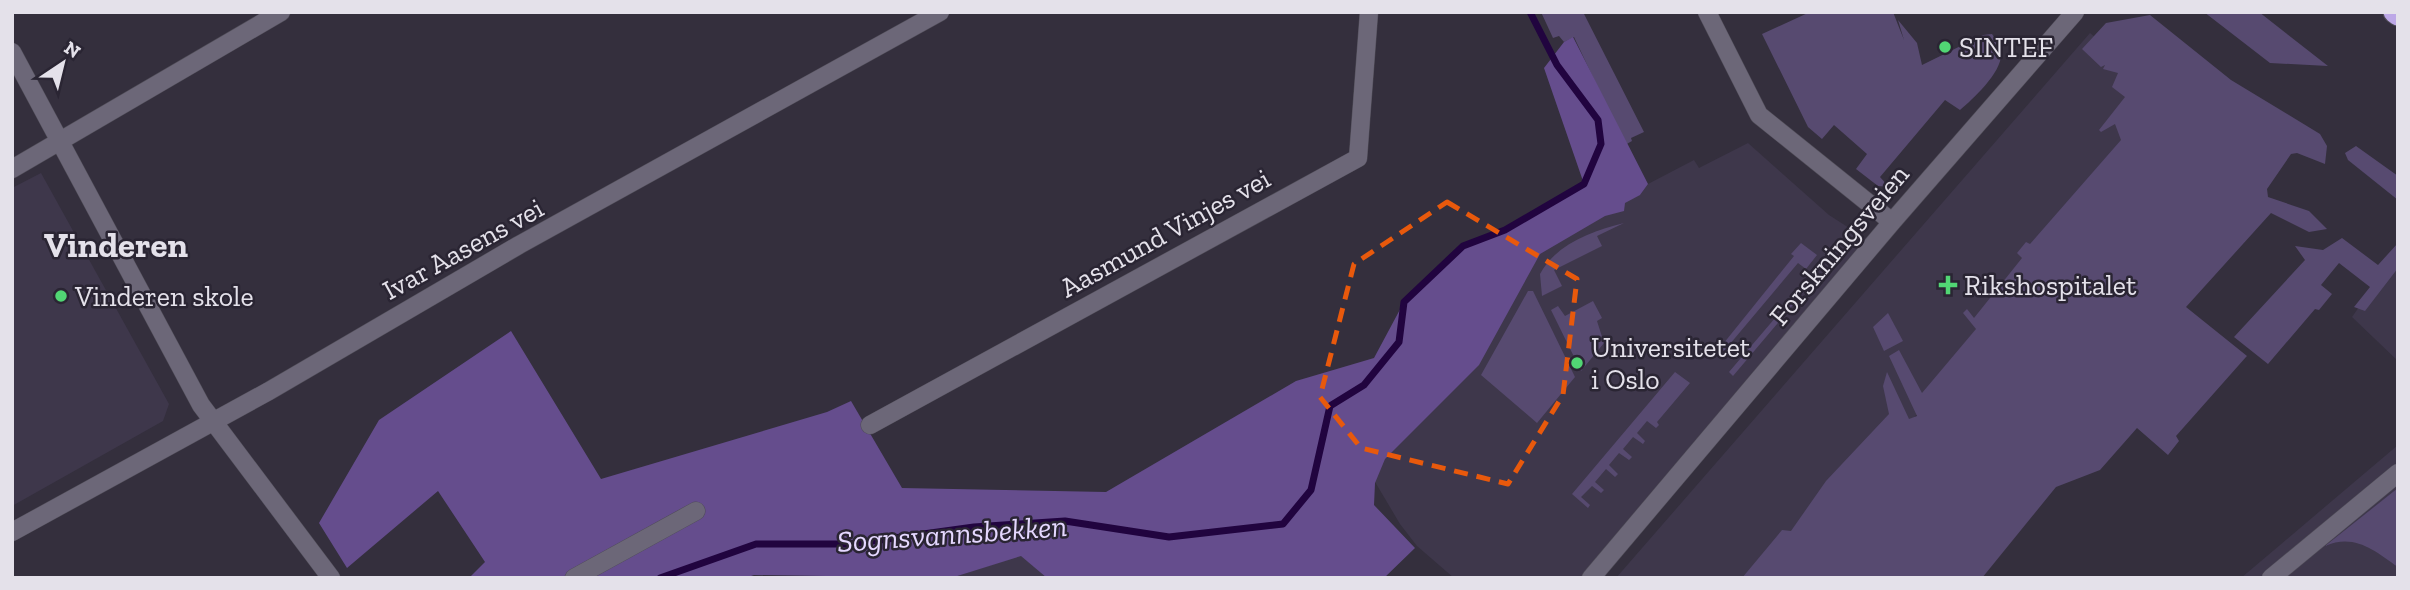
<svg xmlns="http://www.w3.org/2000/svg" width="2410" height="590" viewBox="0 0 2410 590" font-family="'Zilla Slab',serif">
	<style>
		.built { fill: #3e374b }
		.green { fill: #574a70 }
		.forest { fill: #654d8d }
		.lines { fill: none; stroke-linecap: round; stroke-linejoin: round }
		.stream { stroke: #21043f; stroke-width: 7 }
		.street-casing { stroke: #4f4c57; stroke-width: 19 }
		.highway-casing { stroke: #4f4c57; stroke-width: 23 }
		.street { stroke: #6c6778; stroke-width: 18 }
		.highway { stroke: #bda8e7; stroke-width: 21 }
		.marked { fill: none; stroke: #e8590c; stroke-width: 5; stroke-dasharray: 14 9; stroke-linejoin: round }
		.poi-dot { fill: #51d674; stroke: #2a2533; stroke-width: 2.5 }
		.labels { text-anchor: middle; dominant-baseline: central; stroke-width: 5; stroke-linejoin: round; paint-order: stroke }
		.poi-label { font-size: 28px; fill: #e4e1ea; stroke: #2a2533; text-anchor: start }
		.street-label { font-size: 28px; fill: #e4e1ea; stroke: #2a2533 }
		.water-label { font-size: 30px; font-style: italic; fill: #e5d8ff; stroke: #2a2533 }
		.district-label { font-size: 35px; font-weight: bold; fill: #e4e1ea; stroke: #2a2533 }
	</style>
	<rect width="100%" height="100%" fill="#342f3d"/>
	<path class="built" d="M2090,33l41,33 9,85 -362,427h-162z
		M1748,143l81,72 45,29 -276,334h-144l-37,-32 -17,-22 -70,-118 69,-64 5,-40 59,-56 42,-16 110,-64 25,29 8,-11 46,-24 5,8z
		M41,173l128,231 -6,17 -151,85v-318z
		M2398,251v110l-46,-44z
		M2398,445v133h-157z
		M1021,555l26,23h-96z"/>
	<path class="green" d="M1541,12h42l61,120 -13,6 1,3 -7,4 -51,-108 -10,5 -5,-6 -6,2z
		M1810,12h83l11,28 -6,-20 19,23 5,22 61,-30 9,-1c4,6 9,14 9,21 0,18 -28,44 -41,55l-15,-10 -65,77 9,10 -11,-1 -22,-17 11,-15 -33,-29 -12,14 -14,-12 -46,-93z
		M2204,12h55l69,54 -58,-3z
		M2150,15l81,65 89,54 7,12 -2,18 -28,-11 -6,1 -24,35 1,8 41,14 18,18 -18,3 -38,-19 -85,94 61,49 -1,1 -70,79 3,5 -11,14 -31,-27 -37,42 -44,17 -74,91h-240l40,-48 9,1 35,-50 63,-67 -6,-28 4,-14 22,47 8,-3 -28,-60 10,-6 23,43 54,-64 -13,-16 4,-4 7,9 48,-60 -5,-5 9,-11 4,2 91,-104 -6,-16 -14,8 -2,-2 26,-33 -13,-10 6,-14 -15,-4 2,-4 -4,2 -19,-18 24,-26z
		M2356,146l42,30v24l-50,-40 -3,-7z
		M1624,223l-27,13 5,10 -48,24 8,16 -20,10 -2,-22c16,-30 52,-43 84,-51z
		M2342,238l36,27 20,-22v25l-33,43 -11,-4 16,-20 -31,-24 -18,22 11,9 -13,16 -4,-1 -47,55 -34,-27 71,-77 -10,-14 28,4z
		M1801,243l16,12 -11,14 -8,-6 -79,94 -4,-3 79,-98 -3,-2z
		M1811,276l4,3 -82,97 -4,-4z
		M1528,291h5l42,86 -38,46 -56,-48z
		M1593,301l9,17 -5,3 7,22 -23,28 -30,-61 7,-4 7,10z
		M1888,313l15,28 -19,10 -11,-24z
		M1675,372l15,11 -33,39 2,3 -3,3 -9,-7 -10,12 8,8 -2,3 -10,-7 -10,12 9,8 -3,3 -10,-7 -10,12 9,9 -3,3 -9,-8 -11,13 9,8 -3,3 -9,-7 -11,11 9,8 -2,3 -16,-14z
		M2398,488v79c-24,-17 -44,-34 -73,-21z"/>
	<path class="forest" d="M1573,37l75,147 -8,11 -15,8 -1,8 -19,5 -65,38 -61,111 -94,94 -10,24 -1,22 41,43 -31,30h-337l-26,-22 -70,22 -197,-3 -9,3h-276l16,-16 -47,-71 -91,77 -28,-45 60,-103 132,-89 90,148 226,-67 24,-11 51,87 204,4 190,-111 78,-23 30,-56 59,-56 42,-16 79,-46 -40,-116 20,-26z"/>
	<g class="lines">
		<path class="stream" d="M660,578l96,-34h95l123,-17 91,-6 104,16 114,-13 28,-34 19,-84 34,-21 35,-43 5,-40 59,-56 42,-16 79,-46 17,-40 -3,-24 -41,-55 -27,-53"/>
		<g class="street-casing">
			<path id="street" d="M1707,12l52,103 133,107
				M12,52l189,353 130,173
				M12,169l269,-157
				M870,425l488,-267 11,-146
				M12,532l257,-141 250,-146 421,-233
				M574,578l122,-67
				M1591,578l301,-356 183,-210
				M2271,578l127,-105"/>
		</g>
		<g class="highway-casing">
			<path id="highway" d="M2394,12l4,3"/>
		</g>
		<use href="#street" class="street"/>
		<use href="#highway" class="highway"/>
	</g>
	<path class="marked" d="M1447,202l130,77 -14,116 -55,89 -147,-36 -41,-51 34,-133z"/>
	<g class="poi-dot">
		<circle cx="1945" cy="47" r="7"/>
		<path d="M1944.5 274.5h7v7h7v7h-7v7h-7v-7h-7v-7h7z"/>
		<circle cx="61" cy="296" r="7"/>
		<circle cx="1577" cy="363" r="7"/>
	</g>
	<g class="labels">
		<g class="poi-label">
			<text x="1959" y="47">SINTEF</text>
			<text x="1964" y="285">Rikshospitalet</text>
			<text x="75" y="296">Vinderen skole</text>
			<text x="1591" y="347">Universitetet<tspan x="1591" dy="32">i Oslo</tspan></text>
		</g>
		<g class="street-label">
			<text transform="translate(1165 233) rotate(-29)">Aasmund Vinjes vei</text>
			<text transform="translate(1839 245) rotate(-50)">Forskningsveien</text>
			<text transform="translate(463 249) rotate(-29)">Ivar Aasens vei</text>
		</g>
		<g class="water-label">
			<text transform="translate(952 534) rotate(-4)">Sognsvannsbekken</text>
		</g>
		<g class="district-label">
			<text x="116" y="245">Vinderen</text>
		</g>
	</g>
	<rect width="2410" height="590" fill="none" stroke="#e4e1ea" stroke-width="28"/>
	<g transform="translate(63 63) rotate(35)" stroke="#2a2533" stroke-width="5" paint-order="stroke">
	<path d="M0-5L12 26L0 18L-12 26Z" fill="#e4e1ea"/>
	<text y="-10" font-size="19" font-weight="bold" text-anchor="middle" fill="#e4e1ea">N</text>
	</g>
</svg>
